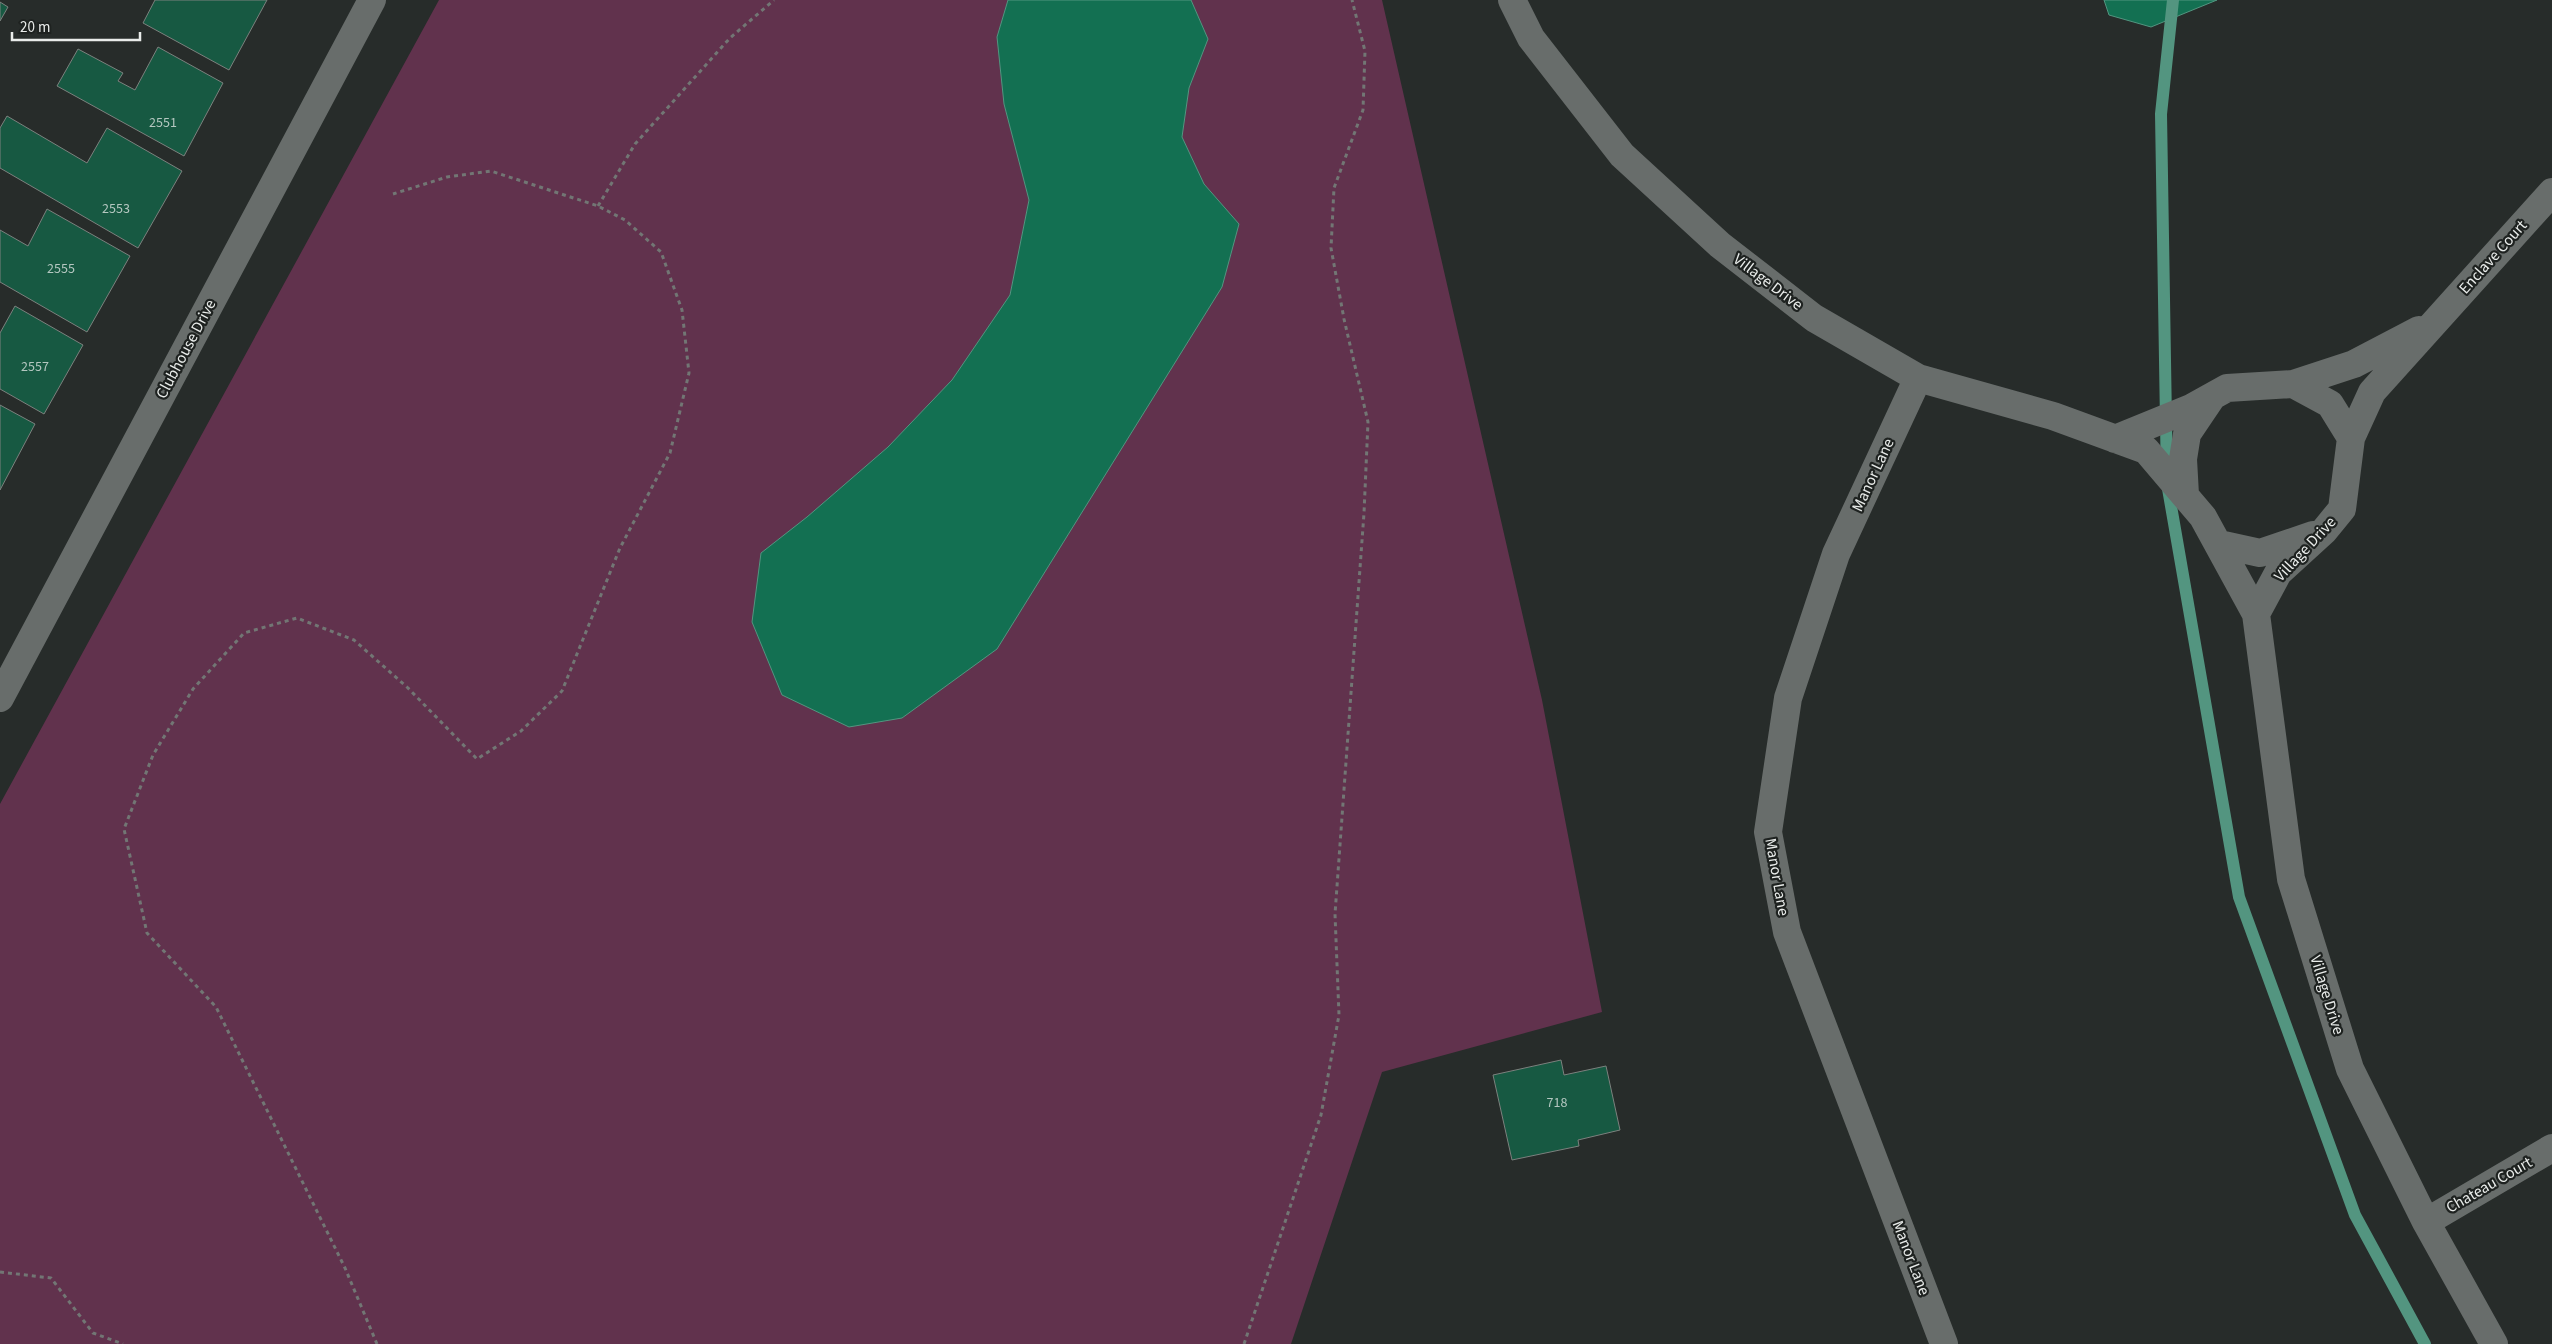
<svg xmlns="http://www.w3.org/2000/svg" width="2552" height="1344" viewBox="0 0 2552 1344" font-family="'Source Sans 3',sans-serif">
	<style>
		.green { fill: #61324d }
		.water { fill: #137052; stroke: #539580 }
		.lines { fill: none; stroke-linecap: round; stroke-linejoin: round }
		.stream { stroke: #539580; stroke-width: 12 }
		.building { fill: #175942; stroke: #7c817e }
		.path { stroke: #727674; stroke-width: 3; stroke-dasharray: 4 4; stroke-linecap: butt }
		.street { stroke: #686d6b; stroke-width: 28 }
		.labels { text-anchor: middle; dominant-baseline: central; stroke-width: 4.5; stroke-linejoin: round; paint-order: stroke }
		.number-label { font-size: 14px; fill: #b4c7c0 }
		.street-label { font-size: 16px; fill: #e9ecea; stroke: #1e2220 }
	</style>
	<rect width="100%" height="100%" fill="#272c2a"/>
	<path class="green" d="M439,0h943l160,700 60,312 -220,60 -91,272h-1291v-540z"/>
	<path class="water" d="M1008,0h183l17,39 -19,49 -7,49 22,47 35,40 -17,63 -225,362 -95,69 -53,9 -67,-32 -30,-73 9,-69 46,-36 81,-70 64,-67 58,-85 19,-95 -25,-96 -7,-67z
		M2104,0h113l-66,27 -42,-12z"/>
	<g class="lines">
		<path class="stream" d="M2173,0l-12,114 6,369 72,414 116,318 70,129"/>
	</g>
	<path class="building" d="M155,0h112l-38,70 -86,-47z
		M0,2l8,5 -8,14z
		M158,47l65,36 -39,73 -127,-70 21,-37 45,24 -5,8 17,9z
		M7,116l80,47 20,-35 75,43 -44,77 -138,-80v-40z
		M47,209l83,47 -43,76 -87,-50v-52l28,16z
		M15,306l68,39 -39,69 -44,-25v-56z
		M0,405l35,19 -35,66z
		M1561,1060l3,15 42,-9 14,64 -42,10 1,6 -67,14 -19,-85z"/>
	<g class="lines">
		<path class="path" d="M598,206l37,-62 95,-106 44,-38
			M0,1272l51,6 42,55 30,11
			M377,1344l-32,-76 -129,-261 -69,-74 -23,-104 29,-74 40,-66 51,-56 53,-15 57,22 54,48 69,71 44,-28 41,-40 58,-143 50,-95 19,-80 -7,-63 -21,-58 -36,-32 -27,-14 -107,-35 -44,6 -54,17
			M1244,1344l77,-229 18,-100 -4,-101 29,-401 4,-91 -24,-103 -13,-71 3,-60 29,-78 2,-59 -13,-51"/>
		<path class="street" d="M1512,0l19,38 91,117 98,90 94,73 104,60 135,38 93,34 57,67 53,97 35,265 59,190 76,153 68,122
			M1918,378l-82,176 -48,144 -20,134 19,100 157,412
			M2293,384l61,-20 65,-34
			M2351,438l21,-46 180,-200
			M2115,439l76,-31 36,-20 66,-4 37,20 21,34 -9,71 -18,22 -46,42 -22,41
			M2185,495l-2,-36 4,-25 25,-37
			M2219,544l41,9 53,-18
			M0,698l372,-698
			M2426,1222l126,-74"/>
	</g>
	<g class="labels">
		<g class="number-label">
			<text x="163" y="123">2551</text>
			<text x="116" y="209">2553</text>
			<text x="61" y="269">2555</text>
			<text x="35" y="367">2557</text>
			<text x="1557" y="1103">718</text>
		</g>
		<g class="street-label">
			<text transform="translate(2493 257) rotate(-48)">Enclave Court</text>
			<text transform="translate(1768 282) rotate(37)">Village Drive</text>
			<text transform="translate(186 349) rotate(-62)">Clubhouse Drive</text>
			<text transform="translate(1873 475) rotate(-65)">Manor Lane</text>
			<text transform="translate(2305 549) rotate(-47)">Village Drive</text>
			<text transform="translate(1777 877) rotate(80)">Manor Lane</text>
			<text transform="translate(2327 995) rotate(73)">Village Drive</text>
			<text transform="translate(2489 1185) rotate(-30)">Chateau Court</text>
			<text transform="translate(1911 1258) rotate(69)">Manor Lane</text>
		</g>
	</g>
	<path d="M12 32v8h128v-8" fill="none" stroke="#e9ecea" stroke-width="2.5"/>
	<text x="20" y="32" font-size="15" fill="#e9ecea" stroke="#1e2220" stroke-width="4" paint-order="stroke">20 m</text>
</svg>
